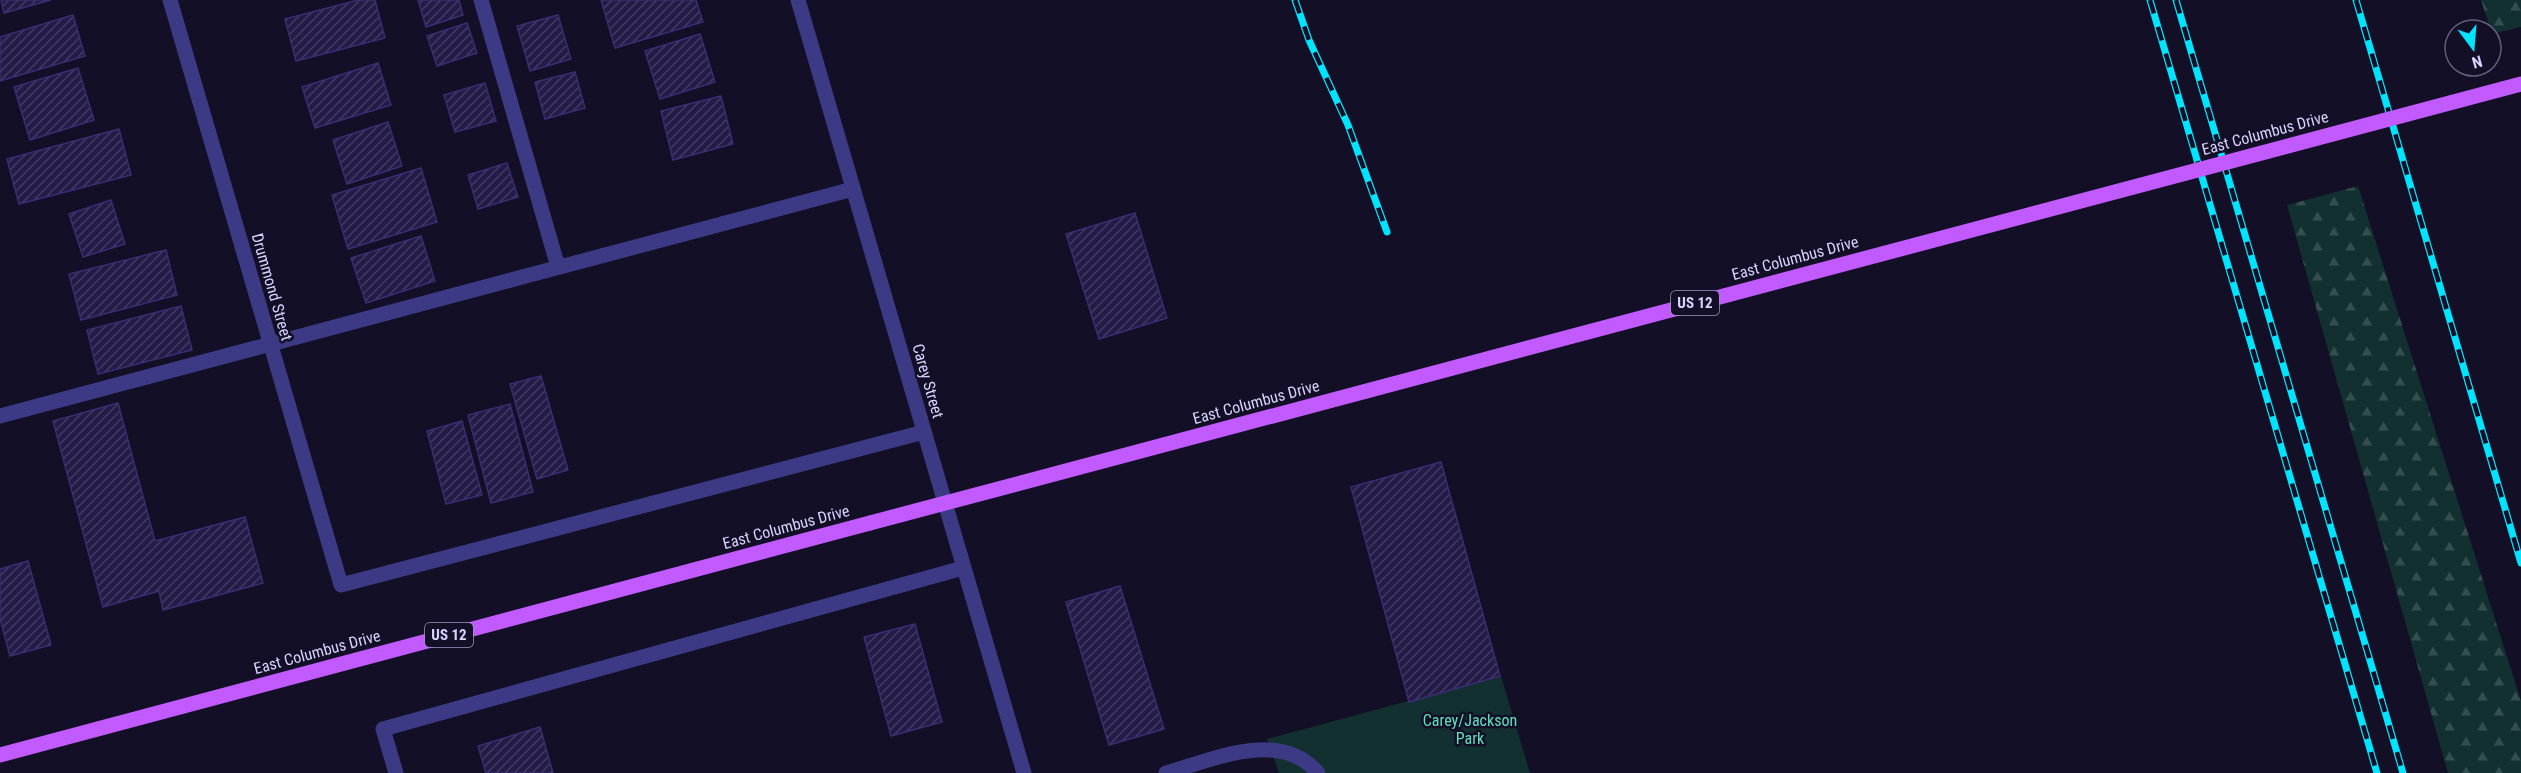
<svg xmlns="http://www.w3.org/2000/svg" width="2521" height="773" viewBox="0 0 2521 773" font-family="'Roboto Condensed',sans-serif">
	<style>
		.forest { fill: url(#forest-firs) }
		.park { fill: #12302f }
		.building { fill: url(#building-hatch); stroke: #3b2d73; stroke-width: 1.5 }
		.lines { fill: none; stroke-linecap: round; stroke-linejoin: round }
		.lane { stroke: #3d3a85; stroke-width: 15 }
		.street { stroke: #3d3a85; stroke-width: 15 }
		.primary { stroke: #c25bff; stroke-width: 15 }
		.rail-casing { stroke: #00e5ff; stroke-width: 7 }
		.rail { stroke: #130f26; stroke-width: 4.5; stroke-dasharray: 14; stroke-linecap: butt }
		.primary-bridge { stroke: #c25bff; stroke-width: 15 }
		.labels { text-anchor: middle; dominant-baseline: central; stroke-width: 5; stroke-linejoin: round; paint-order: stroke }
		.shield { fill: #130f26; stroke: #9e99be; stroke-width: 1.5 }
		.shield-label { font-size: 15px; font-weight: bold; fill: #d9d4ff }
		.street-label { font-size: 16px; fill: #d9d4ff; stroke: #130f26 }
		.park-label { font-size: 16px; fill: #5fe0c0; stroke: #130f26 }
	</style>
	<defs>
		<pattern id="forest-firs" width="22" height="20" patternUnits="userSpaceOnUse" patternTransform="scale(1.5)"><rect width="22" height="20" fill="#12302f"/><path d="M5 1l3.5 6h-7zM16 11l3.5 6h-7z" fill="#344d4e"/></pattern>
		<pattern id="building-hatch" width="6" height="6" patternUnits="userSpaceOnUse" patternTransform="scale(1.5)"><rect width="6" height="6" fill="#241b47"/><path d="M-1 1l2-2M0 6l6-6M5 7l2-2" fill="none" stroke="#433b63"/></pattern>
	</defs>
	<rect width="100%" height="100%" fill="#130f26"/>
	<path class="forest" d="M2481,0h40v27l-29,7z
		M2358,186l163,515v72h-73l-161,-568z"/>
	<path class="park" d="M1501,676l29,97h-251l-12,-34z"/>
	<path class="building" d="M1,0h50l-47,13z
		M358,0h17l10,38 -89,23 -11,-42z
		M418,0h41l4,15 -37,12z
		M601,0h95l7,22 -88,26z
		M73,15l12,41 -85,25v-44z
		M558,15l13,44 -41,12 -13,-45z
		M467,23l10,30 -40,13 -10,-30z
		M700,34l15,48 -55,17 -15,-48z
		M378,63l13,42 -76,23 -13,-41z
		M78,68l16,52 -64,20 -16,-53z
		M575,72l10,36 -40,11 -10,-37z
		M485,83l11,38 -41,11 -11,-37z
		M721,96l12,48 -60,16 -12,-49z
		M388,122l14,44 -55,18 -14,-44z
		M119,129l12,46 -112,29 -12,-45z
		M507,163l11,34 -40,12 -10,-34z
		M421,168l16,54 -89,27 -16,-54z
		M111,200l14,44 -42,13 -14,-43z
		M1135,213l32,105 -68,21 -33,-105z
		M421,236l14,45 -69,22 -15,-45z
		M166,250l11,45 -96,25 -12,-46z
		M181,306l11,44 -94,24 -11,-44z
		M541,376l27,94 -31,9 -27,-95z
		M118,403l37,138 90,-24 18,66 -100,27 -4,-19 -56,16 -50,-186z
		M510,404l23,88 -42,11 -23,-88z
		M462,421l20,74 -36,9 -19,-73z
		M1441,462l59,214 -91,26 -58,-215z
		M28,561l23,84 -41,11 -10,-37v-50z
		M1120,586l44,143 -55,16 -43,-143z
		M915,624l27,98 -51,14 -27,-99z
		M540,727l13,46h-67l-8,-27z"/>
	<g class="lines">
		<path class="lane" d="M481,0l77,267
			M0,416l853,-227
			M1166,773c46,-13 114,-45 152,0"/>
		<path class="street" d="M170,0l171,585 583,-153
			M798,0l226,773
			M396,773l-13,-44 580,-161"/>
		<path class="primary" d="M0,755l870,-232"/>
		<g class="rail-casing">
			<path id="rail" d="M1295,0l14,40 39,85 39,107
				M2150,0l227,773
				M2176,0l227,773
				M2356,0l165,563"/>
		</g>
		<use href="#rail" class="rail"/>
		<path class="primary-bridge" d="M870,523l1651,-439"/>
	</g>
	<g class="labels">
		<g class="shield">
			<rect x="1671" y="291" width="48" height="24" rx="4.5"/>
			<rect x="425" y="623" width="48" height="24" rx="4.5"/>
		</g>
		<g class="shield-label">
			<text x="1695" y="303">US 12</text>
			<text x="449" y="635">US 12</text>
		</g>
		<g class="street-label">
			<text transform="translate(2265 133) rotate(-15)">East Columbus Drive</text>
			<text transform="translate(1795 258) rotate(-15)">East Columbus Drive</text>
			<text transform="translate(272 287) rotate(74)">Drummond Street</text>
			<text transform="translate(928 381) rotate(74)">Carey Street</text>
			<text transform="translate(1256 402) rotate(-15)">East Columbus Drive</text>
			<text transform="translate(786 527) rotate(-15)">East Columbus Drive</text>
			<text transform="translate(317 652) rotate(-15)">East Columbus Drive</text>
		</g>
		<g class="park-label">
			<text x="1470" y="720">Carey/Jackson<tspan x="1470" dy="18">Park</tspan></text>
		</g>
	</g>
	<g transform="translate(2473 48) rotate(164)"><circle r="28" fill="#130f26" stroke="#625e7d" stroke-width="1.5"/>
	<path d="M0-4.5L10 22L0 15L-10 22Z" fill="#00e5ff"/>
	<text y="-9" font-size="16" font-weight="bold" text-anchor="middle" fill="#d9d4ff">N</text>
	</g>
</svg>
